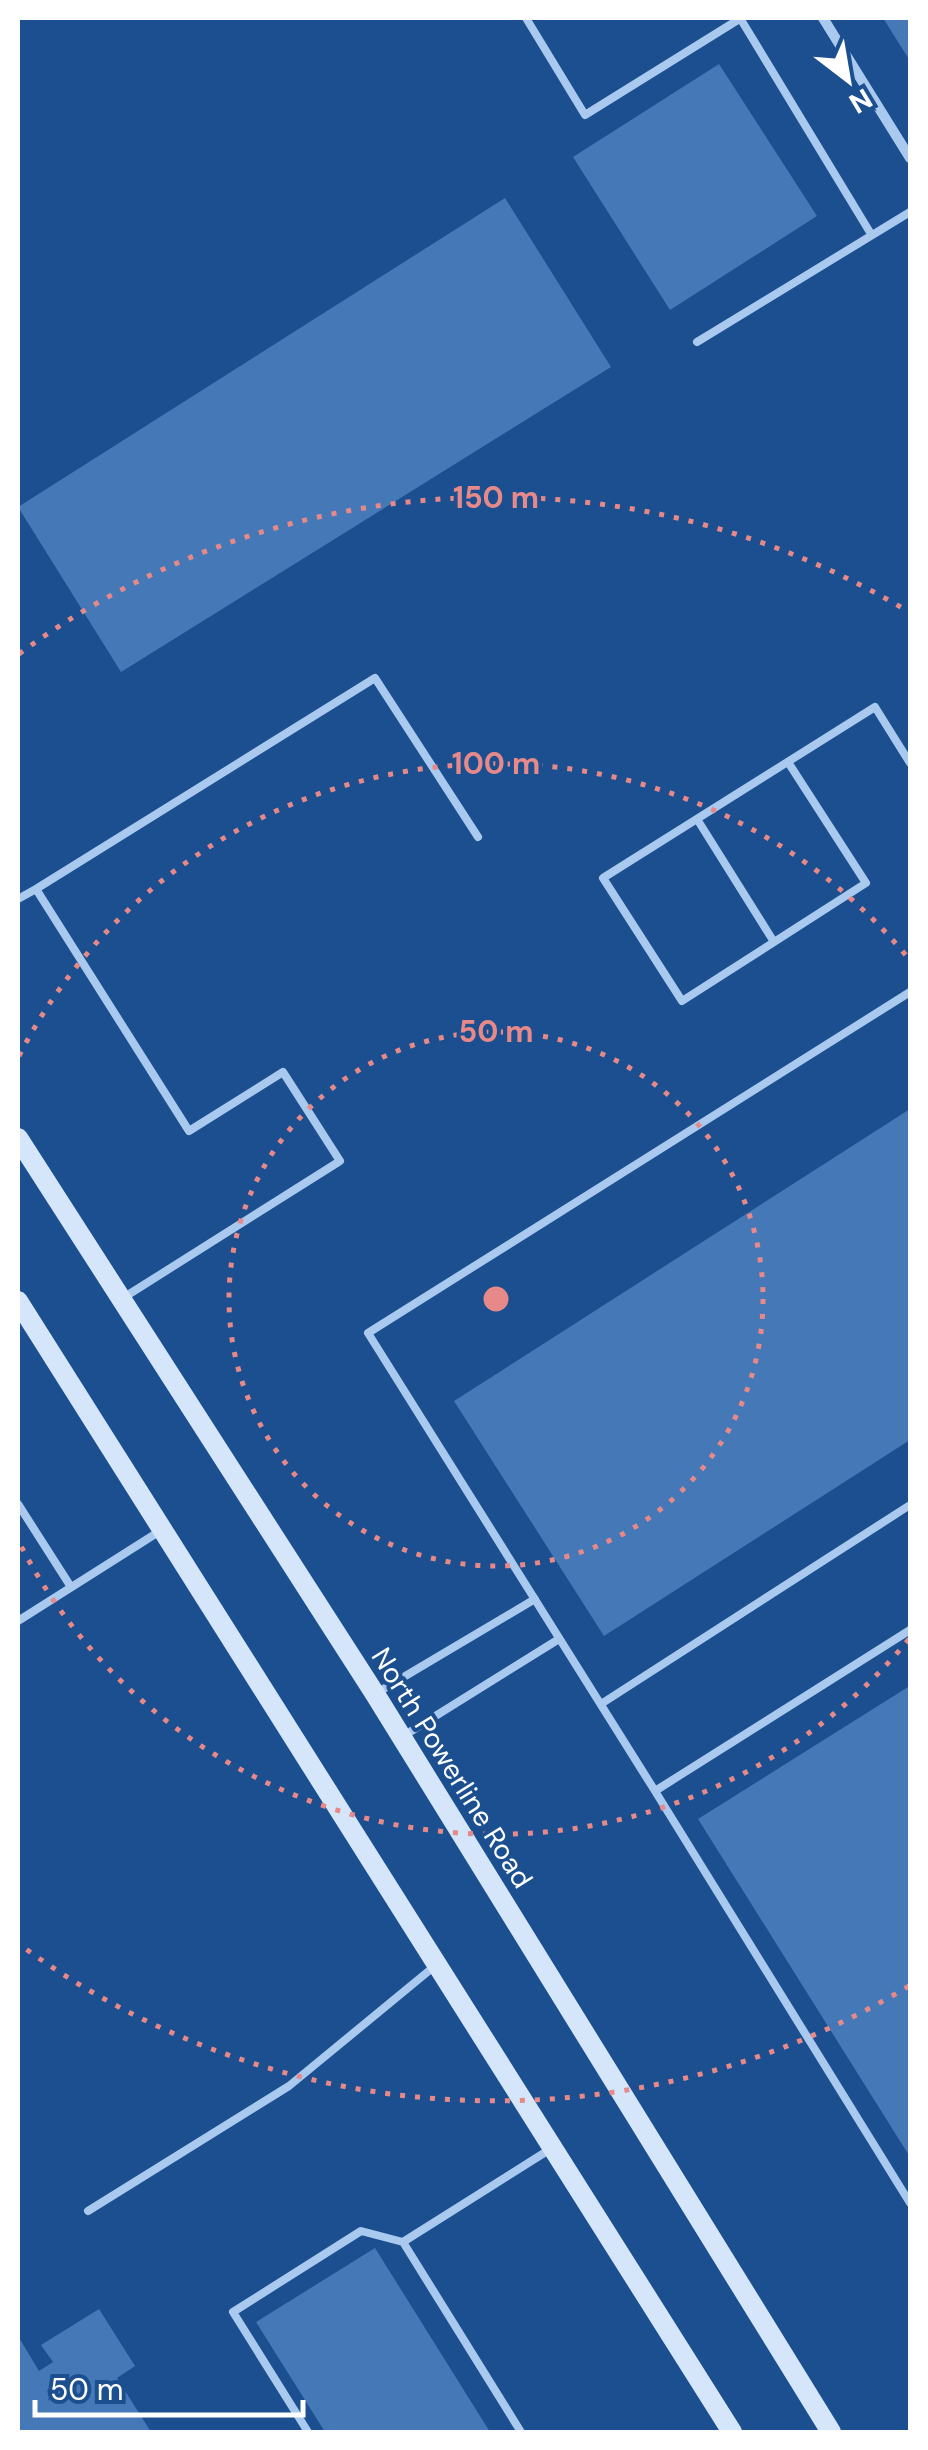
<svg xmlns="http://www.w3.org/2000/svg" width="928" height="2450" viewBox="0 0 928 2450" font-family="'DM Sans',sans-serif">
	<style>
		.building { fill: #4478b7 }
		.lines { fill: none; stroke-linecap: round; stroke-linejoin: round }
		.service { stroke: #a9c9ee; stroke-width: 8 }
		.minor { stroke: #a9c9ee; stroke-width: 10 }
		.secondary { stroke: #d6e6fa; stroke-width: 20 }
		.ring { fill: none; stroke: #e88989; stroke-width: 5; stroke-dasharray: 5 10 }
		.labels { text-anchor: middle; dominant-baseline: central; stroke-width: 8; stroke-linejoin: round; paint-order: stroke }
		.street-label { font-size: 28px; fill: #fff; stroke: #1b4f8f }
		.centre { fill: #e88989; stroke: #1b4f8f; stroke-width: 5 }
		.ring-label { font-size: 30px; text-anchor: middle; font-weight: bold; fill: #e88989; stroke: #1b4f8f; stroke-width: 8; stroke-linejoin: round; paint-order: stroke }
	</style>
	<rect width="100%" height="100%" fill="#1b4f8f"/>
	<path class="building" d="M883,18h27v43z
		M719,64l98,152 -147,94 -97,-153z
		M505,198l106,169 -490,305 -103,-165z
		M910,1109v331l-306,196 -150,-235z
		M908,1687l2,4v466l-212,-338z
		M375,2248l115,184h-165l-69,-110z
		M99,2309l36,57 -18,12 34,54h-133v-96l21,35 14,-9 -12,-17z"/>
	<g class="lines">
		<path class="service" d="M526,18l59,97 156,-97
			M740,18l131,216
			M697,342l213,-130
			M788,762l78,121 -184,118 -79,-123 272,-171 35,56
			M697,819l77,123
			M36,889l339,-211 103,159
			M18,899l18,-10 153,242 94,-59 57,89 -217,137
			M18,1504l53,83
			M18,1621l142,-90
			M910,1630l-255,161 255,412
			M375,1694l160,-95
			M601,1704l309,-199
			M405,1735l154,-96
			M655,1791l-287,-458 542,-341
			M88,2211l201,-125 147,-121
			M308,2432l-75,-120 128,-81 42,11
			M521,2432l-118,-190 149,-94"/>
		<path class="minor" d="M823,18l87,140"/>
		<path class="secondary" d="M18,1138l357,556 456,738
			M18,1301l714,1131"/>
	</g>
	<g class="ring">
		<circle cx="496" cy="1299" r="267"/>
		<path d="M909 1639A535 535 0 0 1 19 1542M19 1056A535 535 0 0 1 909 959"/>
		<path d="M909 1986A802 802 0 0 1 19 1944M19 654A802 802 0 0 1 909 612"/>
	</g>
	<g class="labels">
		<g class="street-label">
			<text transform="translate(452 1768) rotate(58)">North Powerline Road</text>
		</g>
	</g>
	<circle cx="496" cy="1299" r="15" class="centre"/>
	<g class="ring-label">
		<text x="496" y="508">150 m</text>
		<text x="496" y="774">100 m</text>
		<text x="496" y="1042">50 m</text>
	</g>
	<rect width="928" height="2450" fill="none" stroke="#ffffff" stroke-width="40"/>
	<g transform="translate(848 80) rotate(149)" stroke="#1b4f8f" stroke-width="8" paint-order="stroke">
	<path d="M0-8L18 38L0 25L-18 38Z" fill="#ffffff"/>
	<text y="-15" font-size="28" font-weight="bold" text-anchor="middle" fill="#ffffff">N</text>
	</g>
	<path d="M35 2400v15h268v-15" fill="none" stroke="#ffffff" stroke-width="5"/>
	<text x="50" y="2400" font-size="30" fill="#ffffff" stroke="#1b4f8f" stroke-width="8" paint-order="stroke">50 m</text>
</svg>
